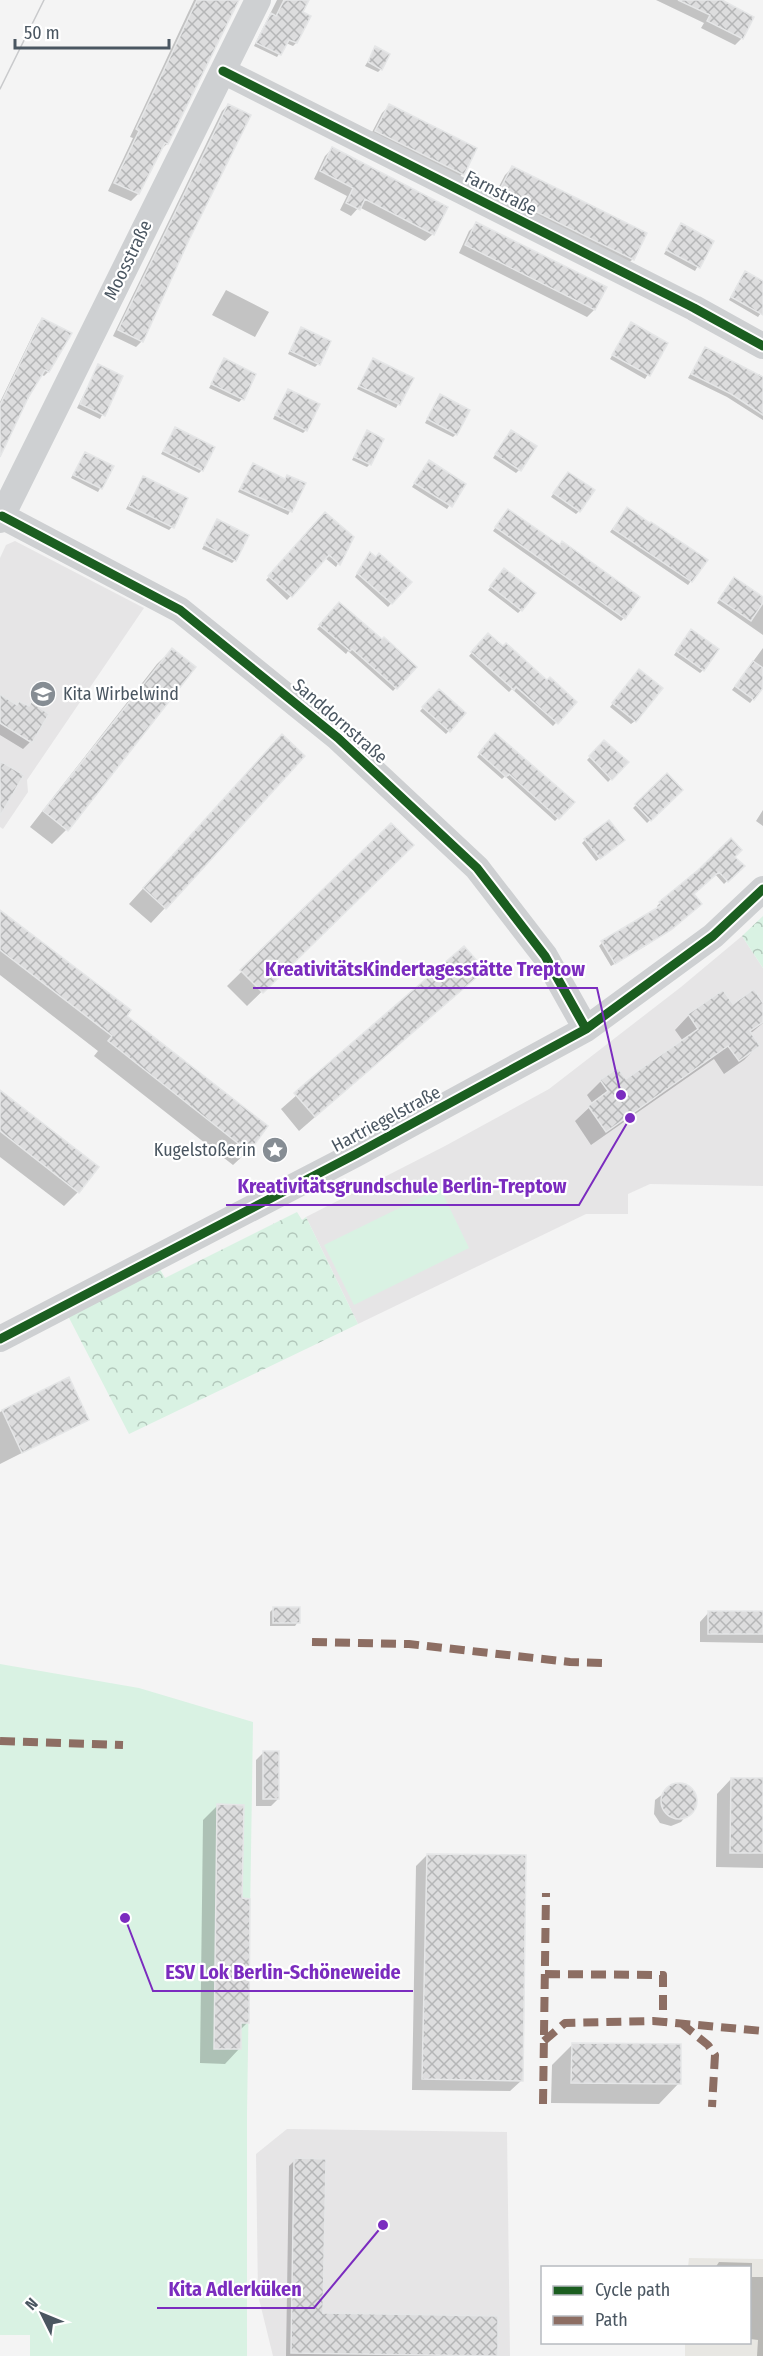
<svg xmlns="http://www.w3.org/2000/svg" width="763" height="2356" viewBox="0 0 763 2356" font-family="'Fira Sans Condensed',sans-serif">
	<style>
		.commercial { fill: #e8e7e3 }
		.education { fill: #e6e5e6 }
		.park { fill: url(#park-crowns) }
		.garden { fill: #d9f2e3 }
		.shadow { fill: #0003 }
		.building { fill: url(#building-cross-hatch); stroke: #e5e6e7; stroke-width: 1.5 }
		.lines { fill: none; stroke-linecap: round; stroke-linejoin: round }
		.minor { stroke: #ced0d2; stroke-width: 26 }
		.tram { stroke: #c9cacc; stroke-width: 1.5 }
		.quiet { stroke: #8d6e63; stroke-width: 8; stroke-dasharray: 15 8; stroke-linecap: butt }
		.cycleway-casing { stroke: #fff; stroke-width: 13 }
		.cycleway { stroke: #1b5e20; stroke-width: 9 }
		.labels { text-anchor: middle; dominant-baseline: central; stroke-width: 4.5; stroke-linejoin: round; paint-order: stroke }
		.street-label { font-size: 18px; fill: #4a5661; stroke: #fff }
		.poi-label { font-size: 18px; fill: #4a5661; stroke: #fff; text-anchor: start }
		.leader { fill: none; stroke: #7b2cbf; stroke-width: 2 }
		.callout-dot { fill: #7b2cbf; stroke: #fff; stroke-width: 2 }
		.callout-label { font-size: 20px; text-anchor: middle; font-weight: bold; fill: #7b2cbf; stroke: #fff; stroke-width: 4.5; stroke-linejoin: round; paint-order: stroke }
	</style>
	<defs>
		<pattern id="park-crowns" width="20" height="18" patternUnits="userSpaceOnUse" patternTransform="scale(1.5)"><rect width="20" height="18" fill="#d9f2e3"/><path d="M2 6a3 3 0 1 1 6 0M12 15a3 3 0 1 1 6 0" fill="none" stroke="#b2c7bb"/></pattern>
		<pattern id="building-cross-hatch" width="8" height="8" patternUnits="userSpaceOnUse" patternTransform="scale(1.5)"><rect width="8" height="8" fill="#ddddde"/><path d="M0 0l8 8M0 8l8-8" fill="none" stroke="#b5b6b7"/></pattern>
	</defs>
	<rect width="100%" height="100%" fill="#f4f4f4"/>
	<path class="commercial" d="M689,2258l74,1v97h-78v-13l65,-1v-74l-62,-1z"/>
	<path class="education" d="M15,541l129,67 -117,172 1,12 -25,37 -3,-2v-269l6,-13z
		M742,936l21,32v218l-113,-2 -22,10v20h-42l-228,110 -52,-107 139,-71 104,-57 132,-102z
		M287,2129l220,3 3,224h-237l-15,-61 -2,-141z"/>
	<path class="park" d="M763,916v52l-21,-32z
		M297,1212l5,8 4,-3 52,107 -229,110 -63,-122 92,-46 7,12z"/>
	<path class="garden" d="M440,1188l29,60 -115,57 -30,-60z
		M0,1664l139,24 114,34 -6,392v242h-217v-21h-30z"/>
	<path class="shadow" d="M194,0h44l-71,144 -8,7 -21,43 -7,7 -23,-10 25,-53 -3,-1z
		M277,0h30l-6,12 -5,31 -3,3 -7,-3 -9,14 -23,-11z
		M656,0h62l24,38 -7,7 -34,-17 3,-5z
		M376,48l5,21 -3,3 -13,-6z
		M228,105l-42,136 -44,100 -6,6 -23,-11 109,-225z
		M389,106l86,43 -13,25 -7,8 -86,-44 13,-25z
		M332,149l101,85 -8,7 -66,-34 -8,9 -11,-6 7,-14 -33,-17 11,-23z
		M512,168l121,91 -8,7 -133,-66 13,-25z
		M477,224l128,64 -11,22 -7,7 -128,-64 10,-22z
		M681,225l31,16 -17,30 -31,-17z
		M742,276l21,7v27l-5,7 -29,-17z
		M226,290l43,22 -14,25 -43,-22z
		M43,320l27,13 -22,39 -4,4 -3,-2 -41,78v-50l38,-78z
		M631,324l35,20 -21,35 -35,-20z
		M301,329l17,35 -3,3 -27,-13z
		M705,349l52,27 2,-2 4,3v43l-36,-23 -39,-19z
		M225,360l17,39 -3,3 -30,-14z
		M373,360l39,19 -16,29 -39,-19z
		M98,366l23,11 -21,42 -23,-11z
		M288,390l18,40 -3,3 -30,-14z
		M440,396l16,38 -3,3 -28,-14z
		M176,429l26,41 -3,3 -38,-19z
		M367,432l3,32 -3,3 -15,-7z
		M508,435l11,35 -3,3 -23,-15z
		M85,453l27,14 -14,25 -27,-14z
		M253,464l32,16 19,4 -16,31 -50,-23z
		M426,465l38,19 -17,25 -35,-22z
		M565,477l14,34 -3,3 -25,-17z
		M143,478l29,49 -3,3 -43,-21z
		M624,513l67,68 -3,4 -78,-53z
		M326,514l26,24 -16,29 -11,-9 -38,42 -21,-20z
		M505,514l119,104 -3,3 -128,-90z
		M217,521l18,39 -3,3 -30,-14z
		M367,557l43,25 -22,25 -33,-30z
		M501,573l20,37 -3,3 -30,-23z
		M731,582l32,16v37l-46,-32z
		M339,604l76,63 -22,24 -45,-40 -2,3 -29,-25z
		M488,635l87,67 -22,24 -41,-37 -3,3 -40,-36z
		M688,635l15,35 -3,3 -26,-18z
		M763,648v38l-13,17 -18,-13z
		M172,650l-106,180 -14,14 -22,-17 127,-163z
		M636,675l-1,46 -4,3 -21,-17z
		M439,691l25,22 -18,21 -26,-23z
		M0,699l16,7 14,36 -7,7 -23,-14z
		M492,738l81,64 -18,19 -50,-45 -3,3 -25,-22z
		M604,742l23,20 -19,20 -21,-22z
		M268,751l-103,157 -14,15 -22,-19z
		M667,775l14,15 -34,33 -14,-15z
		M763,810v16l-7,-5z
		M391,825l20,20 -164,161 -20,-20z
		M585,840l35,3 -24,18 -14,-18z
		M733,857l9,9 -18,18 -9,-10 -23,21 4,12 -49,38 -36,21 -12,-20 3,-3 57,-34 -2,-3 3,-3z
		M0,912l125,104 123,135 -15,14 -139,-109 4,-5 -98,-76z
		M464,948l4,36 -169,147 -18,-22z
		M723,992l9,14 31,-1v18l-13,11 8,12 -14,14 -20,14 -10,-15 -123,86 -16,-24 18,-17 -6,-9 14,-14h24l58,-40 -8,-11 14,-15z
		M0,1092l78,100 -14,14 -64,-49z
		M68,1379l19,41 -87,44v-52z
		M274,1608l24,14 -3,4h-25v-14z
		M709,1612l54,1v30l-63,-1v-20z
		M263,1753l15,46 -7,7h-15v-46z
		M731,1779h32v89l-47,-1 1,-73z
		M676,1784l11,1 4,4 5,10v5l-15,18 -10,4 -11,-3 -6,-9 1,-14z
		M217,1806l24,94 6,123 -7,7 -1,19 -14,15 -25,-1 3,-243z
		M427,1855l95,225 -12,11 -98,-1 4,-224z
		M572,2045l107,38 -20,21 -108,-1 1,-38z
		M295,2160l27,155 175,41h-211l3,-190z
		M719,2262l33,1v14h11v79h-6l1,-16 -8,-1v-71h-35z"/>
	<path class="building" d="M197,0h42l-71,144 -3,-1 -26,51 -25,-11 25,-52 -3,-2z
		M284,0h25l-6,12 8,4 -14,27 -8,-3 -8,15 -25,-12 15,-30 5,3z
		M678,0h44l32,17 -11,22 -36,-18 3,-6z
		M375,46l15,8 -8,16 -14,-8z
		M228,104l23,11 -63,127 -45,100 -25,-12z
		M389,104l88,44 -13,27 -89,-44z
		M332,147l116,60 -14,28 -69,-36 -5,11 -14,-7 7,-15 -33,-17z
		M512,166l135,67 -13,27 -136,-67z
		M476,222l131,65 -12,23 -130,-65z
		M681,223l33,18 -14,27 -34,-18z
		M745,271l18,10v34l-32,-18z
		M42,318l30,15 -23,39 -4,-2 -16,26 -29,61v-52z
		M631,322l37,21 -18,33 -38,-21z
		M301,327l30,14 -11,24 -30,-14z
		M705,347l58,30v38l-32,-21 -40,-20z
		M224,358l32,16 -12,26 -33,-16z
		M373,358l41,20 -14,27 -41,-19z
		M98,364l25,12 -18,40 -25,-12z
		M288,389l32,15 -13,27 -32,-16z
		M440,394l30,16 -13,25 -30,-16z
		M175,427l40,20 -12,24 -40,-20z
		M367,430l17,9 -13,26 -17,-8z
		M511,430l26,16 -16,25 -26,-17z
		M85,452l29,14 -12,23 -29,-14z
		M429,460l37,24 -14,23 -38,-24z
		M253,463l32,16 2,-4 19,8 -14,29 -52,-23z
		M568,472l27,18 -15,22 -27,-19z
		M143,476l45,22 -14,30 -45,-22z
		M627,507l23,16 1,-1 57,38 -16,22 -79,-53z
		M508,509l52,36 2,-4 78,56 -15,22 -130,-92z
		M325,512l29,25 -14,28 -11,-10 -37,42 -24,-21z
		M217,519l32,16 -13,26 -32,-16z
		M370,552l6,5 3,-4 33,29 -20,22 -35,-31z
		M504,568l32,25 -14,18 -32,-25z
		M734,577l29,20v6l-12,18 -32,-22z
		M339,602l43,37 2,-2 33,30 -20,22 -45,-40 -2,2 -31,-26z
		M691,629l28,20 -15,22 -28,-20z
		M488,633l15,13 3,-3 41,37 3,-3 27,25 -19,22 -42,-37 -2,3 -43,-38z
		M172,648l24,19 -128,164 -25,-20z
		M753,661l10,7v20l-9,12 -19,-14z
		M639,669l24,19 -27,34 -24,-19z
		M439,689l27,24 -16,19 -28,-25z
		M0,694l17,11 2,-4 10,5 2,-4 18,12 -17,29 -32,-20z
		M495,733l80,69 -16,17 -50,-45 -3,3 -27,-24z
		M282,734l23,22 -139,153 -23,-21z
		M604,740l25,22 -17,18 -23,-24z
		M0,761l24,14 -24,41z
		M667,773l16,17 -32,31 -16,-17z
		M609,820l16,20 -25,19 -16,-20z
		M391,823l23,22 -151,148 -23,-23z
		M731,838l11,12 -7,7 10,9 -17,16 -9,-10 -25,22 8,10 -31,26 -56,34 -14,-23 61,-36 -3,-3 39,-32z
		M0,910l131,100 -4,6 141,110 -19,26 -141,-111 4,-5 -112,-86z
		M464,946l21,24 -170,147 -21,-24z
		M754,989l9,14v19l-13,9 10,15 -21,15 -11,-15 -122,86 -18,-26 20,-15 -8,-11 18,-12 8,11 72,-50 -10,-15 35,-24 10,14z
		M0,1090l99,77 -20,26 -79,-62z
		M69,1377l20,43 -67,33 -20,-43z
		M273,1607h27v16h-27z
		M708,1611h55v23h-55z
		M263,1751h16v48h-16z
		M731,1778h32v75h-33z
		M661 1801a18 18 0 1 1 36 0a18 18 0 1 1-36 0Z
		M217,1804l27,1 -2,93 8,1 -1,124h-8v26h-27z
		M427,1854l99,1 -3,226 -101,-2z
		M572,2043l109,1v40l-110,-1z
		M294,2158l32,1 -3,154 175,3v40l-207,-3z"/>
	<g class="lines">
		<path class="minor" d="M223,71l471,237 69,38
			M2,516l178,94 158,128 139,130 68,88 41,73
			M0,520l258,-520
			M0,1339l356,-185 230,-125 127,-93 50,-47"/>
		<path class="tram" d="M0,89l44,-89"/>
		<path class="quiet" d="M312,1642l97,2 161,18 36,1
			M0,1741l123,4
			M545,1974l118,1v47
			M681,2023l27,22 7,10 -3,52
			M544,2041l21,-18 88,-2 110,10
			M543,2104l3,-211"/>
		<g class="cycleway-casing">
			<path id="cycleway" d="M223,71l471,237 69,38
				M2,516l178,94 158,128 139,130 68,88 41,73
				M0,1339l356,-185 230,-125 127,-93 50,-47"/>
		</g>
		<use href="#cycleway" class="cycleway"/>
	</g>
	<defs>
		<g id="school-disc" transform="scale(1.35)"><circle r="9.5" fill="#868d94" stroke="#fff"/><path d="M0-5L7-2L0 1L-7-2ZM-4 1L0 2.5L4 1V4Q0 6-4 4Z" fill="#fff"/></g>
		<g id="sight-disc" transform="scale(1.35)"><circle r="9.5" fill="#868d94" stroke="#fff"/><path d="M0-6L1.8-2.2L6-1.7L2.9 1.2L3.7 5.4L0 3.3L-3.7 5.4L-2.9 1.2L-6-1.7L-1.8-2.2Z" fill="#fff"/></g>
	</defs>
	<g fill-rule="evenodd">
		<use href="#school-disc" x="43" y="694"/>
		<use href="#sight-disc" x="275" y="1150"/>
	</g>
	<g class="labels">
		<g class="street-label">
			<text transform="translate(501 193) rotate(27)">Farnstraße</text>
			<text transform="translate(128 260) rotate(-64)">Moosstraße</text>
			<text transform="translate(340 721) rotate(41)">Sanddornstraße</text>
			<text transform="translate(386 1119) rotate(-28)">Hartriegelstraße</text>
		</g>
		<g class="poi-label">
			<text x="63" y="694">Kita Wirbelwind</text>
			<text x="256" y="1150" text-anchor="end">Kugelstoßerin</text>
		</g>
	</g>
	<path class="leader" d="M621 1095L597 988H253M630 1118L579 1205H226M125 1918L153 1991H413M383 2225L314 2308H157"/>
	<g class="callout-dot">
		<circle cx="621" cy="1095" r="6"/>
		<circle cx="630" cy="1118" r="6"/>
		<circle cx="125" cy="1918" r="6"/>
		<circle cx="383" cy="2225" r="6"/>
	</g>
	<g class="callout-label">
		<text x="425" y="976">KreativitätsKindertagesstätte Treptow</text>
		<text x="402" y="1193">Kreativitätsgrundschule Berlin-Treptow</text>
		<text x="283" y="1979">ESV Lok Berlin-Schöneweide</text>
		<text x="235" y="2296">Kita Adlerküken</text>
	</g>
	<rect x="541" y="2266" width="210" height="78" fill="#ffffff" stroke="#b7bbc0" stroke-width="1.5"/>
	<rect x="553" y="2286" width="30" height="9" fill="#1b5e20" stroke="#b7bbc0" stroke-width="1.5"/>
	<text x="595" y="2296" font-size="18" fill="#4a5661">Cycle path</text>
	<rect x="553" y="2316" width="30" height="9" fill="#8d6e63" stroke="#b7bbc0" stroke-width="1.5"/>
	<text x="595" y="2326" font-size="18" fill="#4a5661">Path</text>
	<g transform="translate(42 2314) rotate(313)" stroke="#ffffff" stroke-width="4.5" paint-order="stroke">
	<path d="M0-4.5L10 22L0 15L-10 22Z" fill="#4a5661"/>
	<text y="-9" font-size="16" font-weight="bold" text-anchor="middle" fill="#4a5661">N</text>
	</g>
	<path d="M15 39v9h154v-9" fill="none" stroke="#4a5661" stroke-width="3"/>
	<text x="24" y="39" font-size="18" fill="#4a5661" stroke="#ffffff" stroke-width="4.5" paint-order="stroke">50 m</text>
</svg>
